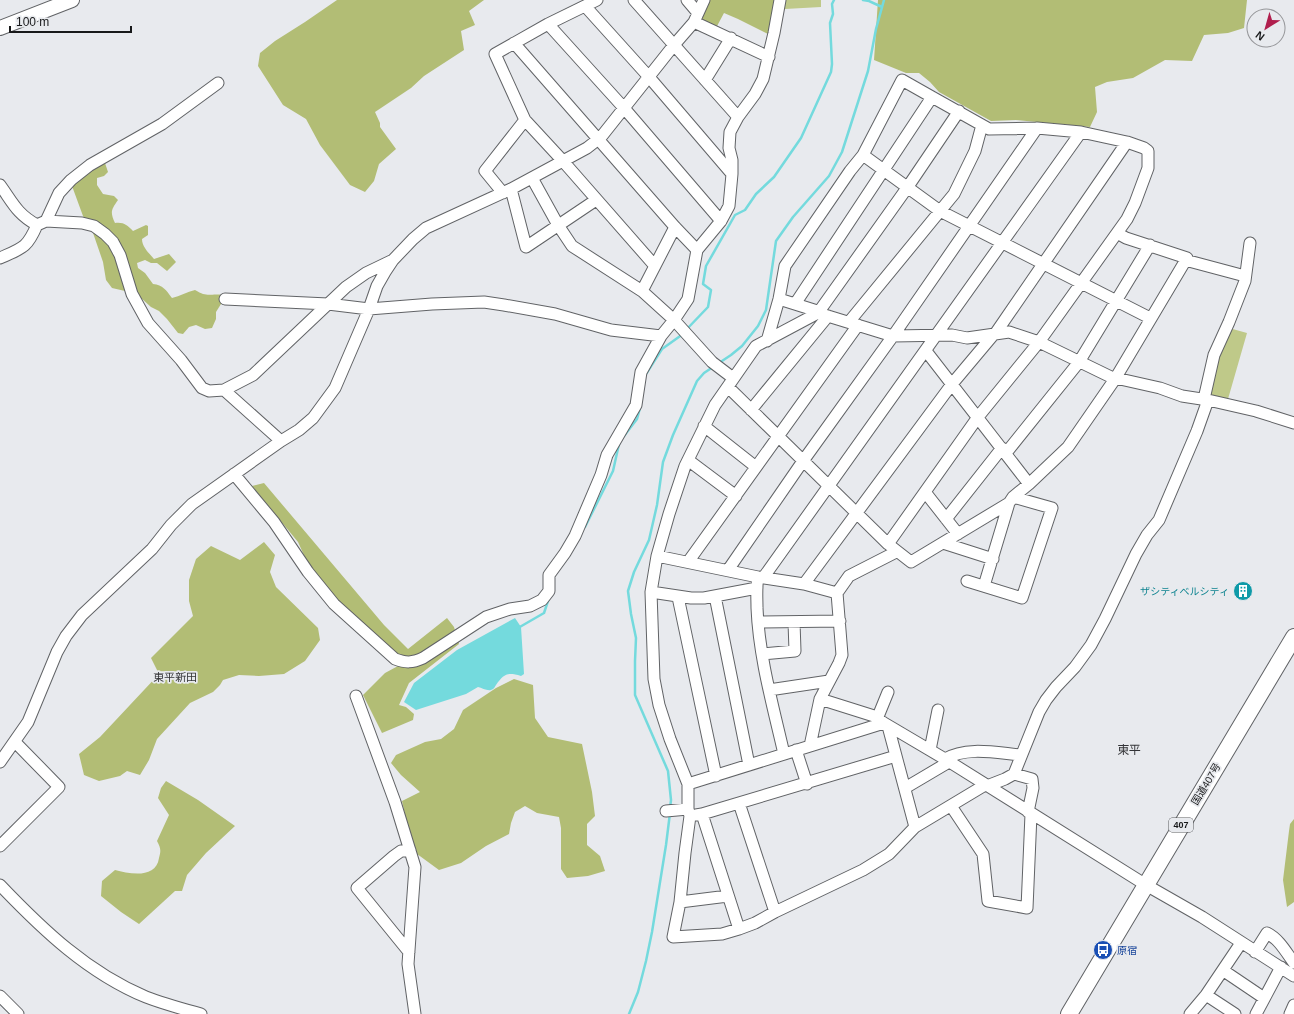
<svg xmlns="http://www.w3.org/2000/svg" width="1294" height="1014" viewBox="0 0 1294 1014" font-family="Helvetica,'Noto Sans JP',sans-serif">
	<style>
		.green { fill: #bfc989 }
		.forest { fill: #b2bd75 }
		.water { fill: #74dadd }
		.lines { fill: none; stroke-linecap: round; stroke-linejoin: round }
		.stream { stroke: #74dadd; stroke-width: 2.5 }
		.minor-casing { stroke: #616366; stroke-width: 13 }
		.major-casing { stroke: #616366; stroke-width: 16 }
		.highway-casing { stroke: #616366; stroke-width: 18 }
		.minor { stroke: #fff; stroke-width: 11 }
		.major { stroke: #fff; stroke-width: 14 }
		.highway { stroke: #fff; stroke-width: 16 }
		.labels { text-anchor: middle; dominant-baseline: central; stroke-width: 3.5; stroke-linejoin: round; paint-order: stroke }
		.shield { fill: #e8eaee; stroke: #56585a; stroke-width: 1 }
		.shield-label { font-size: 9px; font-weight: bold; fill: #18191a }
		.culture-label { font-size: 10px; fill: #0d838f; stroke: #e8eaee; text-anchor: end }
		.street-label { font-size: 10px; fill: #18191a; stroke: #e8eaee }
		.transit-label { font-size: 10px; fill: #164399; stroke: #e8eaee; text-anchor: start }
		.neighbourhood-label { font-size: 11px; fill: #323336; stroke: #e8eaee }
		.quarter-label { font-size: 12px; fill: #323336; stroke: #e8eaee }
	</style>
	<rect width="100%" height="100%" fill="#e8eaee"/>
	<path class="green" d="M784,0h37v7l-36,2z
		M1229,328l18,5 -19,66 -19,-3 10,-40z"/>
	<path class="forest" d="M337,0h147l-15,11 6,14 -14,6 3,19 -40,26 -13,12 -36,24 5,11v4l16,22 -17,15 -5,17 -9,11 -15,-7 -30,-40 -14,-26 -23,-14 -25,-39 2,-13 15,-12 30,-19z
		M708,0h69l-9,34 -30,-15 -14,-6 -8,15 -16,-9z
		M878,0h369l-3,28 -16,5 -24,2 -12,26 -27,-1 -32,18 -26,4 -12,5 2,25 -7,15 -74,-7 -25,1 -52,-29 -9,-10 -11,-9h-13l-32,-13z
		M104,160l4,12 -4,4 -7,2v7l6,9 11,2 4,4c-7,10 -8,12 -3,23 9,-1 12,2 18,8l13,-6 2,1v9l-6,4c0,8 7,14 12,20l15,-5 7,8 -9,9 -10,-8h-6l-6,-3 -8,3 1,5 7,5 8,11c10,1 13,6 19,14 8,-2 15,-6 23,-8 13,8 15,3 28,5l-2,9 -5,8v7l-4,9 -7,1 -9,-4 -7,2 -6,7 -5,-1 -11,-14 -8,-8 -8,-4 -20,-18 -6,2 -13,-3 -6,-8 -3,-18 -11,-32 -9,-14 -11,-30z
		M264,483l120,142 24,24 39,-31 7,9 5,17 -50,39 -10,22 7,2 8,7 -1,6 -31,13 -19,-38 22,-22 13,-7 -9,-18 -25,-21 -31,-32 -25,-31 -10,-22 -46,-56z
		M264,542l11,13 -5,17 6,15 42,41 2,12 -15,21 -21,13 -25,2 -20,-1 -16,5 -3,5 -7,7 -23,11 -33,36 -8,21 -9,15 -13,-4 -7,5 -21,5 -15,-6 -5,-21 21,-17 59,-63 -8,-16 42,-42 -4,-15v-21l7,-21 15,-13 29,14z
		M514,679l19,6 2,33 13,19 34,7 10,48 3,24 -8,8v21l13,11 5,15 -17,5 -21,2 -6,-9v-41l-2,-11 -22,-4 -12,-7 -10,6 -4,11 -2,11 -23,12 -25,17 -22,7 -26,-19 -11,-50 18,-9 -19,-17 -10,-12 5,-8 29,-13 16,-3 13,-10 9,-19 33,-22z
		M166,781l32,19 37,26 -29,27 -19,22 -5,16h-7l-36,33 -18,-12 -20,-16 1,-15 13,-11c15,4 41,9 44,-12 2,-8 2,-9 -2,-17l12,-26 -11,-17 3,-10z
		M1294,819v83l-7,5 -4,-27 6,-49 1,-7z"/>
	<path class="water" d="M515,618l6,9 3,47 -3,2c-14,-4 -17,-2 -25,9 -2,3 -2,4 -5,5 -4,1 -9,-2 -13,-3l-12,7 -50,16 -12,-8 10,-19 43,-33z"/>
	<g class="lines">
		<path class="stream" d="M863,0l6,1 13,6
			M686,330l22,-23 3,-17 -8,-6 3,-18 29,-51 10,-5 11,-16 18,-17 27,-39 30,-66 1,-8 -2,-41 3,-9 -1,-10 2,-4
			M719,363l12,-8 11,-9 16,-20 8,-16 10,-69 17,-24 36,-41 13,-24 26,-81 8,-42 8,-29
			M646,374l16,-25 21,-15
			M624,436l13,-17 3,-11
			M585,527l28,-56 6,-27
			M518,628l26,-15 5,-15
			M670,808l1,-8 -3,-29 -33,-76v-34l1,-23 -5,-24 -3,-23 6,-19 15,-32 8,-35 6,-43 10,-27 24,-54 7,-8 9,-6
			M629,1014l9,-22 8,-31 6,-29 14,-87 4,-32"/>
		<g class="minor-casing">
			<path id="minor" d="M597,0l-49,24 -53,30 30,66 37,40 93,106
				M634,0l104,117
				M687,0l11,13
				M585,6l64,71 83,97
				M694,22l75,35
				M548,24l76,84 97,113
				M514,43l161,184 22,23 24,-29 8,-15 3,-32v-14l-3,-12 1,-16 8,-15 17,-23 8,-15 11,-46 6,-33
				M705,80l26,-42
				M863,155l77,56 210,107
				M532,178l26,47 14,21 70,45
				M0,185c13,18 17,29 37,40
				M511,189l15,58 70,-47
				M503,193l-18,-22 40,-51
				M46,221l13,-28 12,-13 19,-15 72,-41 56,-41
				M675,227l-33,64 32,29 38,42 21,16
				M0,258c23,-10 27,-10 37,-33l9,-4 36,2 12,3 11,8 8,8 7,13 12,39 16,29 33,37 21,28 7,3 15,-1 29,-15 93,-88 20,-14 27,-13
				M1185,260l60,16
				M225,299l103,5 41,5 63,-5 52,-2 20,3 51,9 56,16 50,6
				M779,299l35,11 4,3 89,-125 52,-77
				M795,304l137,-207 57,32 48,-1 44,4 46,10 17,6 4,3v17l-13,35 -8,16 -88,123 -61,75 -90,127
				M849,322l105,-128 21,-43 7,-26
				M995,334l132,-192
				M767,341l12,-42 6,-33 65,-95 13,-16 39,-75 30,17
				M926,351l103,133
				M728,387l160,157 23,18 98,-59 4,-6 16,-13 39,-37 47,-68 72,-121 -61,-20 -9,-5
				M224,390l57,51
				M1204,399l10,-44 15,-33 16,-41 5,-38
				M751,410l77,-94
				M704,426l52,41
				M1006,453l73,-91 71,-117
				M688,460l48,36
				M234,474l40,48 34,50 26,32 61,55c11,4 17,4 28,-1l63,-41 24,-8 20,-3 12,-6 7,-9v-16l16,-22 10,-17 26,-61 6,-20 29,-50 5,-33 20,-36 13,-16 14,-21 9,-49
				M925,492l33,42
				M946,519l56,-71
				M943,543l50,16
				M657,556l101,21 46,7 33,9
				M688,562l170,-237
				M728,570l75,-109 90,-125 144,-208
				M758,577c-2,10 -1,21 -1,31 2,49 16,98 27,146
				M763,578l318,-446
				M967,581l55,17 30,-90 -39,-11
				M804,584l148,-200 42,-50
				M984,586l25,-83
				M651,592l40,6h13l53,-10
				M715,596l34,169
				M678,597l38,179
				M758,622l82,-1
				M762,654l33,-3 -1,-29
				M769,690l60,-9
				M356,696l39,106 20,65 -7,97 7,50
				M820,699l54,17 10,7
				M877,719l11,-27
				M888,726l27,101
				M810,746l10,-47 19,-36 3,-8 -5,-62 12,-17 47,-24
				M796,750l11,34
				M930,750l8,-40
				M945,759c22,-13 52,-6 76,-4
				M0,762l28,-40 29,-70 9,-16 16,-21 70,-66 19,-24 21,-21 89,-63 18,-11 14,-12 22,-30 34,-79 8,-23 8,-14 8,-12 20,-21 13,-11 85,-39 76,-41 14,-11 73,-92 20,-23 10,-22
				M1014,774l18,5 1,9 -5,24
				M688,784l196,-61 61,36 201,126 56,32 92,59
				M985,785l-70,42 -26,27 -26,16 -88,42 -20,11 -16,6 -17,5 -49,3 7,-35 5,-49 5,-37 -2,-7v-25l-18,-45 -11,-34 -5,-26 -3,-87 6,-36 12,-42 16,-48 30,-61 41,-59 62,-33 75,23 59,-1 15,3 42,-6 30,10 72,35 49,11 22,8 26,4 48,11 38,12
				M987,786l18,-7 9,-5 25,-62 7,-12 10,-13 19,-20 16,-22 14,-26 31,-65 11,-19 12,-15 38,-89 11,-31
				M905,788l44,-26
				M739,803l36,109
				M951,806l32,48 5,47 39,7 4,-94
				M666,811l22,-2
				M702,814l194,-58
				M696,815l6,-1 37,115
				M0,846l59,-59 -44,-45
				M0,885c43,45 88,88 146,112 18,7 37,12 55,17
				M680,902l48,-6
				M409,952l-52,-64 37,-32 7,-5 9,-1
				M1255,952l12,-19c12,6 19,19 27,30
				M1224,971l40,27
				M1206,995l29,19
				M0,996l18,18
				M1190,1014l16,-19 35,-52
				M1256,1014l25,-47
				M1290,1014l4,-9"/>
		</g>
		<g class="major-casing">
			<path id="major" d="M0,28l72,-28"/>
		</g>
		<g class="highway-casing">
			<path id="highway" d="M1069,1014l225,-377"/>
		</g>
		<use href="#minor" class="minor"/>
		<use href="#major" class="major"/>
		<use href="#highway" class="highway"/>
	</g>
	<defs>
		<g id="building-disc" transform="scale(1)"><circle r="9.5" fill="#0f9aa8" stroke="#e8eaee"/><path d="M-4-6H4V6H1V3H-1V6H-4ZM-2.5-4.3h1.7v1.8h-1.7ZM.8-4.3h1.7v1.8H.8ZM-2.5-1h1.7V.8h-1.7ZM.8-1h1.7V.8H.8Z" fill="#fff"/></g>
		<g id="bus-disc" transform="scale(1)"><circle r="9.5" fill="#1a4fb4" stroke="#e8eaee"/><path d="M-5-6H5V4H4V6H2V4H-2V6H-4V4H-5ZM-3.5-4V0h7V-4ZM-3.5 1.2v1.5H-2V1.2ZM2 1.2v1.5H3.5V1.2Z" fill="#fff"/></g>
	</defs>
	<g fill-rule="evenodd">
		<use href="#building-disc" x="1243" y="591"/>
		<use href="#bus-disc" x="1103" y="950"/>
	</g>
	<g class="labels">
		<rect class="shield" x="1169" y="818" width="24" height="14" rx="3"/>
		<g class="shield-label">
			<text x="1181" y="825">407</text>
		</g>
		<g class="culture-label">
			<text x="1229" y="591">ザシティベルシティ</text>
		</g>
		<g class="street-label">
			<text transform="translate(1206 784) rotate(-59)">国道407号</text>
		</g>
		<g class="transit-label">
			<text x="1117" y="950">原宿</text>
		</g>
		<g class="neighbourhood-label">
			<text x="175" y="677">東平新田</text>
		</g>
		<g class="quarter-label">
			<text x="1129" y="750">東平</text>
		</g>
	</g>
	<g transform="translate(1266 28) rotate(217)"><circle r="19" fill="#e8eaee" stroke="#959699"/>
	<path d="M0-3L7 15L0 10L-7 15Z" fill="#b01e4d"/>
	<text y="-6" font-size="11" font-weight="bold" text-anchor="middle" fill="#18191a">N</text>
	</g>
	<path d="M10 26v6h121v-6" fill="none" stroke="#18191a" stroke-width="2"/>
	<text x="16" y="26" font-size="12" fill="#18191a" stroke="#e8eaee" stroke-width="3" paint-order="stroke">100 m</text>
</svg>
